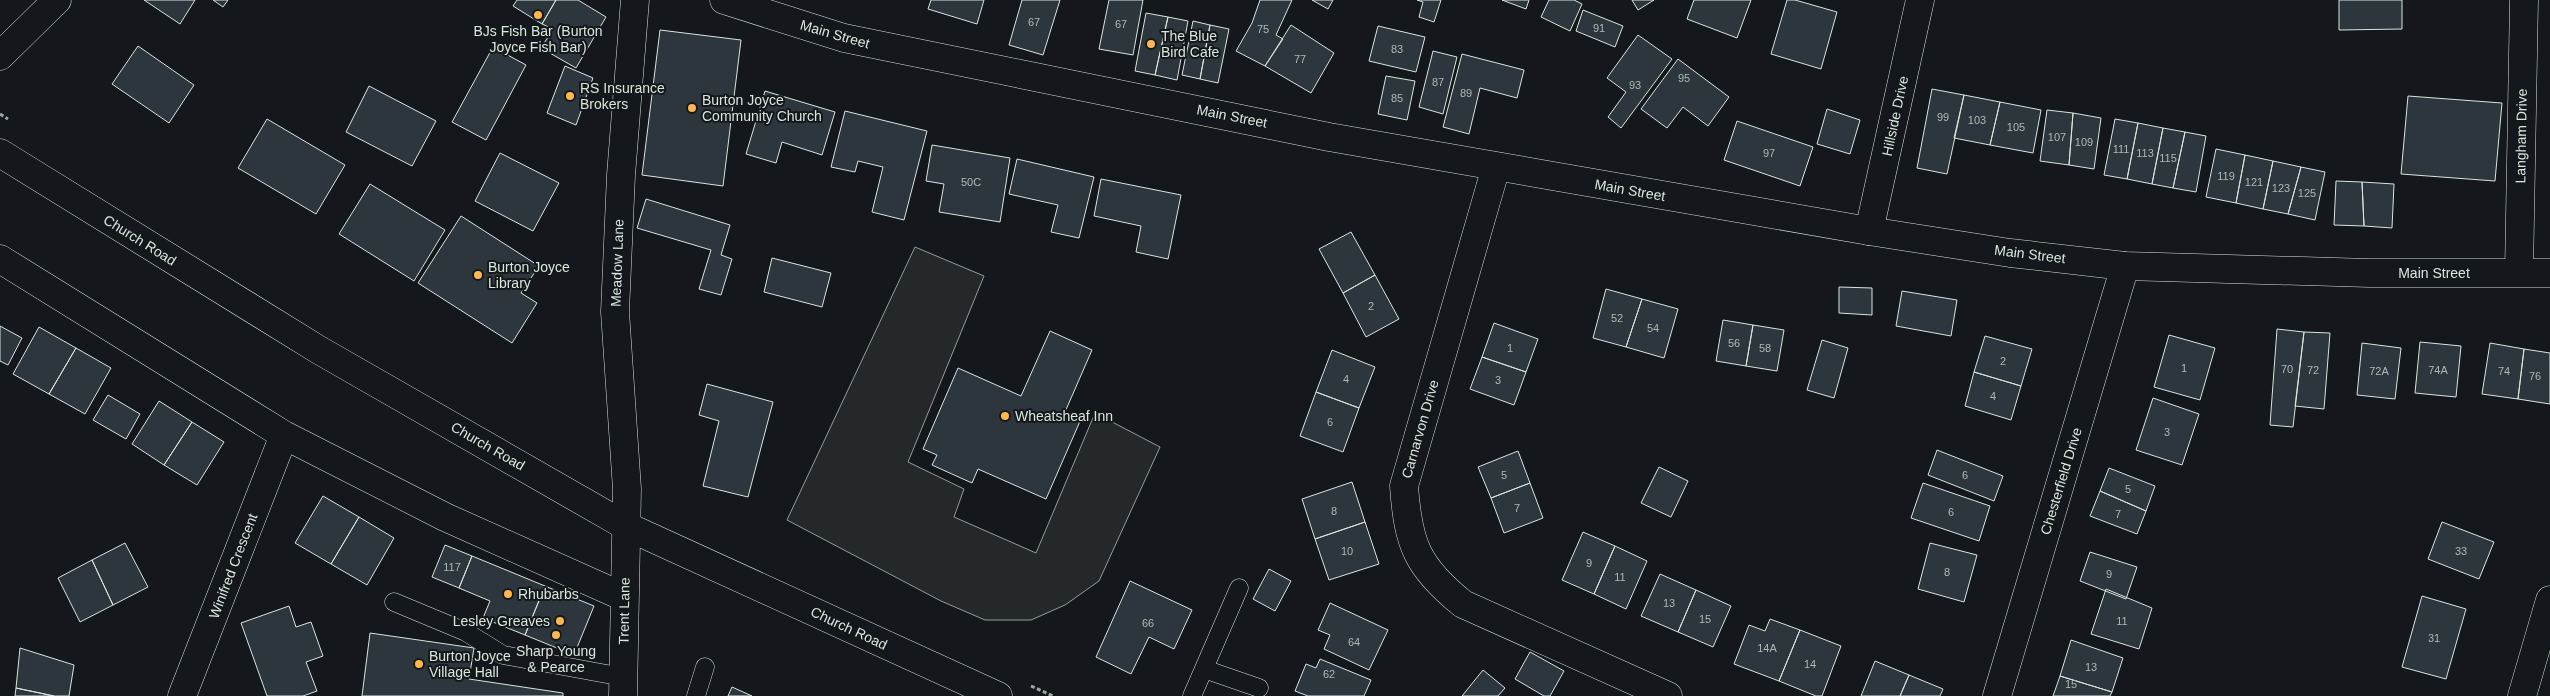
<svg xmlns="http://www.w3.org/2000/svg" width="2550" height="696" viewBox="0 0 2550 696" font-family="Helvetica,sans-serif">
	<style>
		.parking { fill: #24282b; stroke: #939e99 }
		.building { fill: #2c363c; stroke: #d8e6dc }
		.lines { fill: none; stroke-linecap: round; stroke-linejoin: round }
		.lane-casing { stroke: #d8e6dc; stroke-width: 19 }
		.street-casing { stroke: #d8e6dc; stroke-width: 29 }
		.secondary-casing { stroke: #d8e6dc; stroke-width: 29 }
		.primary-casing { stroke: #d8e6dc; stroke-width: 29 }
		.path { stroke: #9da8a2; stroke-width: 3; stroke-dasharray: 4 2.5; stroke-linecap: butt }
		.lane { stroke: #14181c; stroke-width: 18 }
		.street { stroke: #14181c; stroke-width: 28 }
		.secondary { stroke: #14181c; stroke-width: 28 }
		.primary { stroke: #14181c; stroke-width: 28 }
		.poi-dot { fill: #ffb74d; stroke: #14181c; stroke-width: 2 }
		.labels { text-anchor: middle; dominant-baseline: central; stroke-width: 4; stroke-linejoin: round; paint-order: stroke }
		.number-label { font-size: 11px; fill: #adbab4 }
		.poi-label { font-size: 14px; fill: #d8e6dc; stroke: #14181c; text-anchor: start }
		.street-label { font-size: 14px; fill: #d8e6dc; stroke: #14181c }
	</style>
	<rect width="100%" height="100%" fill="#14181c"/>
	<path class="parking" d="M915,247l69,29 -76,186 56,27 -10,28 82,36 59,-140 65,34 -61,134 -34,24 -34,15h-46l-44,-19 -154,-81z"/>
	<path class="building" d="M144,0h51l-15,24z
		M213,0h15l-5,7z
		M517,0h39l-14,24 -29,-18z
		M556,0h22l28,17 -30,51 -35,-20 12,-19 -11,-5z
		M931,0h53l-7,24 -49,-15z
		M1022,0h38l-17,55 -34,-10z
		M1109,0h34l-10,55 -34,-6z
		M1260,0h32l-16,35 7,4 -18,27 -29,-15 16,-28z
		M1312,0h21l-5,9z
		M1417,0h24l-7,22 -15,-5 4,-15z
		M1502,0h27l-3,9z
		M1549,0h25l8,4 -12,27 -29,-14z
		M1632,0h22l-16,10z
		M1694,0h57l-14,38 -50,-19z
		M1787,0h8l42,12 -16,57 -50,-15z
		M2339,0h63v29l-63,1z
		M1583,10l40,16 -8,21 -39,-16z
		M1146,13l22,4 -13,58 -20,-4z
		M1168,17l20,4 -11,59 -22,-5z
		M1193,21l17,4 -10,54 -18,-4z
		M1210,25l19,4 -11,54 -18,-4z
		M1291,25l43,28 -23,40 -46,-27z
		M1378,26l47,11 -9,35 -47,-11z
		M660,30l81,10 -18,146 -81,-11z
		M1638,35l34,24 -51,69 -13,-11 18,-25 -19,-14z
		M138,46l56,39 -25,38 -57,-39z
		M493,47l33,18 -40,75 -34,-18z
		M1433,51l24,6 -14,57 -24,-7z
		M1462,54l62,16 -7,28 -37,-10 -11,46 -26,-7z
		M1678,59l51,38 -21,29 -25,-19 -16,21 -26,-19z
		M565,66l28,12 -17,47 -29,-12z
		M1386,76l29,5 -8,39 -29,-6z
		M369,86l67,35 -24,45 -66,-34z
		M1932,89l32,6 -17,79 -30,-6z
		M765,91l70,21 -13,43 -40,-13 -6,21 -30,-9z
		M1964,95l36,7 -10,43 -36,-7z
		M2408,96l94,7 -7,78 -94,-7z
		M2000,102l41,8 -8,43 -43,-8z
		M1827,109l33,11 -10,34 -33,-10z
		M2047,110l26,3 -4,52 -29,-4z
		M845,111l82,20 -23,89 -32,-8 11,-45 -25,-6 -3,11 -24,-5z
		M2073,113l28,5 -7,51 -25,-4z
		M267,119l78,46 -29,49 -78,-46z
		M2115,119l23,4 -11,56 -23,-4z
		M1737,121l76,26 -13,39 -76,-26z
		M2138,123l25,5 -11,56 -25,-5z
		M2163,128l22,4 -12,56 -21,-4z
		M2185,132l21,4 -10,56 -23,-4z
		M932,145l78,13 -10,64 -61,-10 5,-28 -18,-3z
		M2216,149l29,6 -9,48 -30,-6z
		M500,153l59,30 -26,48 -58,-30z
		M2245,155l28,6 -10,48 -27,-6z
		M1017,159l77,18 -15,61 -28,-6 7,-27 -49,-11z
		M2273,161l28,6 -13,47 -25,-5z
		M2301,167l24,5 -10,48 -27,-6z
		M1101,179l80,16 -13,64 -32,-7 5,-26 -47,-10z
		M2336,181l26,1 2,44 -30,-1z
		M2362,182l32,2 -2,44 -28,-2z
		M370,184l75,46 -31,51 -75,-47z
		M646,199l84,26 -9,30 11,4 -11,36 -22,-6 12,-39 -74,-22z
		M461,216l78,50 -18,27 16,10 -25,40 -94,-60z
		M1351,232l24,43 -32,18 -24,-44z
		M772,258l59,15 -9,34 -58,-15z
		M1375,275l24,44 -33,18 -23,-44z
		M1839,287l33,1v27l-33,-2z
		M1606,289l36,10 -16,48 -33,-9z
		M1902,291l55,9 -6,36 -55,-10z
		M1642,299l36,10 -14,49 -38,-11z
		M1723,320l30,5 -7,41 -30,-5z
		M1494,323l44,16 -12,33 -44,-15z
		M1753,325l31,5 -7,41 -31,-5z
		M0,326l22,12 -14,27 -8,-4z
		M39,327l37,21 -27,46 -36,-20z
		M2277,329l27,3 -11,95 -23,-2z
		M1050,331l42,19 -27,62 16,7 -35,80 -68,-30 -6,14 -40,-18 5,-10 -14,-6 35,-81 63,28z
		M2304,332l26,1 -6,76 -29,-3z
		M2169,335l46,13 -15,52 -46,-13z
		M1985,336l47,13 -11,37 -47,-14z
		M1822,340l26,8 -14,50 -27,-8z
		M2420,342l41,4 -5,51 -41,-4z
		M2362,343l39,5 -6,51 -38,-4z
		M2490,343l34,6 -6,50 -36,-5z
		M76,348l35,20 -26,46 -36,-20z
		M2524,349l26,4v51l-32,-5z
		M1332,350l43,17 -16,41 -43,-16z
		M1482,357l44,15 -12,33 -44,-16z
		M1974,372l47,14 -10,34 -46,-14z
		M707,384l66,18 -25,95 -45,-11 16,-65 -20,-6z
		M1316,392l43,16 -16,44 -43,-16z
		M108,395l32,19 -14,25 -33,-19z
		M2153,398l46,16 -17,51 -46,-15z
		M159,401l33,21 -28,43 -32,-21z
		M192,422l32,20 -27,43 -33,-20z
		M1937,450l66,26 -9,25 -66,-26z
		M1518,451l12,32 -39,15 -13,-31z
		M1659,467l29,14 -17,36 -30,-14z
		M2109,468l46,18 -9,25 -46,-20z
		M1352,482l13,40 -50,17 -13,-40z
		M1530,483l13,35 -39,15 -13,-35z
		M1923,483l67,23 -11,35 -68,-23z
		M2100,491l46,20 -9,23 -47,-18z
		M323,496l36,21 -28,47 -36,-21z
		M359,517l35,21 -27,47 -36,-21z
		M1365,522l14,42 -50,16 -14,-41z
		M2442,522l52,20 -15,37 -51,-20z
		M1583,532l32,14 -21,48 -32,-14z
		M125,543l23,44 -35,18 -21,-45z
		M1930,543l47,12 -13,47 -46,-13z
		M445,545l27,11 -13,32 -27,-11z
		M1615,546l32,15 -21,48 -32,-15z
		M2090,552l47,15 -11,32 -46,-18z
		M472,556l73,30 -20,49 -42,-17 7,-17 -31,-13z
		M92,560l21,45 -33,17 -22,-44z
		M1269,569l22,12 -16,30 -22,-12z
		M1660,574l36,16 -18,42 -37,-16z
		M1130,581l62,29 -18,39 -25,-12 -18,37 -35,-17z
		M545,586l49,20 -20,49 -49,-20z
		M2106,589l46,19 -13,41 -48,-15z
		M1696,590l35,16 -18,41 -35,-15z
		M2422,596l44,13 -20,70 -44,-12z
		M1330,603l58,27 -19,40 -45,-21 6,-14 -12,-5z
		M289,606l7,21 15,-5 12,34 -17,6 11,29 -14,5h-36l-26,-73z
		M1770,619l30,11 -21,51 -45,-17 15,-39 16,6z
		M1800,630l41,16 -19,50h-6l-37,-15z
		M370,633l104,15 -5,31 94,14v3h-201z
		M2071,640l52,18 -11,34 -52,-16z
		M20,648l54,17 -5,31h-15l-38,-8z
		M1530,652l34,19 -14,25h-6l-29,-17z
		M1320,659l51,21 -7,16h-56l-13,-5 11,-27 10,4z
		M1875,661l34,14 -9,21h-39z
		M1483,670l22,18 -7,8h-36z
		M1909,675l34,14 -3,7h-40z
		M2060,676l52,16 -2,4h-57z
		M732,687l20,9h-24z
		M16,688l38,8h-39z"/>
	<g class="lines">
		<g class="lane-casing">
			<path id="lane" d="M394,602l72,30 37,23 120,22
				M1204,669l55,19
				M696,696l9,-29
				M1192,696l47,-108"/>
		</g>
		<g class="street-casing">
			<path id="street" d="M0,56l57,-56
				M1496,167l-92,319c4,58 13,81 59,118l205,92
				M1869,231l51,-231
				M0,259l284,176 161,82 179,80
				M2519,272l5,-272
				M182,696l102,-261
				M623,696l4,-207 -12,-177 6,-137 14,-175
				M1997,696l128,-430
				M2522,696l28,-96"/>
		</g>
		<g class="secondary-casing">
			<path id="secondary" d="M724,0l120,38 485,99 540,94 141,22 115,13 244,7h181"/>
		</g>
		<g class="primary-casing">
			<path id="primary" d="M0,153l319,197 307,176 372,170"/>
		</g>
		<path class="path" d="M0,114l8,5
			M1031,686l22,10"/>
		<use href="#lane" class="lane"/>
		<use href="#street" class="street"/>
		<use href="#secondary" class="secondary"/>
		<use href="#primary" class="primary"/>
	</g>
	<g class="poi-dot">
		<circle cx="538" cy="15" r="5"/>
		<circle cx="1151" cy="44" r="5"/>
		<circle cx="570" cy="96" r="5"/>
		<circle cx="692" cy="108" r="5"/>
		<circle cx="478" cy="275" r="5"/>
		<circle cx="1005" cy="416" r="5"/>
		<circle cx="508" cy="594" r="5"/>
		<circle cx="560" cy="621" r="5"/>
		<circle cx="556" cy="635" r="5"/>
		<circle cx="419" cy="664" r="5"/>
	</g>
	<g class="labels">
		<g class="number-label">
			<text x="1034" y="22">67</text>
			<text x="1121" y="24">67</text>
			<text x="1599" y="28">91</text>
			<text x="1263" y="29">75</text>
			<text x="1397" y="49">83</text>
			<text x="1300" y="59">77</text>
			<text x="1684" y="78">95</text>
			<text x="1438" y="82">87</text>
			<text x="1635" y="85">93</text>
			<text x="1466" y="93">89</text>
			<text x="1397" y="98">85</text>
			<text x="1943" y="117">99</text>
			<text x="1977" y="120">103</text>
			<text x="2016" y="127">105</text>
			<text x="2057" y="137">107</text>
			<text x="2084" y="142">109</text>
			<text x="2121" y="149">111</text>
			<text x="1769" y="153">97</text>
			<text x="2145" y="153">113</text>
			<text x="2168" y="158">115</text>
			<text x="2226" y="176">119</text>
			<text x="971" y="182">50C</text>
			<text x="2254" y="182">121</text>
			<text x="2281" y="188">123</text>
			<text x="2307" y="193">125</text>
			<text x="1371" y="306">2</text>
			<text x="1617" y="318">52</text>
			<text x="1653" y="328">54</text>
			<text x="1734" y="343">56</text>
			<text x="1510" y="348">1</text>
			<text x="1765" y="348">58</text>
			<text x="2003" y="361">2</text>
			<text x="2184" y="368">1</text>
			<text x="2287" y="369">70</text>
			<text x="2313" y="370">72</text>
			<text x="2438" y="370">74A</text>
			<text x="2379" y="371">72A</text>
			<text x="2504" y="371">74</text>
			<text x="2535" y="376">76</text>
			<text x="1346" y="379">4</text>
			<text x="1498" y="380">3</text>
			<text x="1993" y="396">4</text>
			<text x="1330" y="422">6</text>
			<text x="2167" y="432">3</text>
			<text x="1504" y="475">5</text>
			<text x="1965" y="475">6</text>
			<text x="2128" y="489">5</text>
			<text x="1517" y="508">7</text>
			<text x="1334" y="511">8</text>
			<text x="1951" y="512">6</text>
			<text x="2118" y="514">7</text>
			<text x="1347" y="551">10</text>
			<text x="2461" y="551">33</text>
			<text x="1589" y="563">9</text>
			<text x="452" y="567">117</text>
			<text x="1947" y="572">8</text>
			<text x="2109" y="574">9</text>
			<text x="1620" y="577">11</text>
			<text x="1669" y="603">13</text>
			<text x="1705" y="619">15</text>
			<text x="2122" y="621">11</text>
			<text x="1148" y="623">66</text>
			<text x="2434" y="638">31</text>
			<text x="1354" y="642">64</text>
			<text x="1767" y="648">14A</text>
			<text x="1810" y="664">14</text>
			<text x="2091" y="667">13</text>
			<text x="1329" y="674">62</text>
			<text x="2071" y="684">15</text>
		</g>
		<g class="poi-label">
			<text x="538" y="31" text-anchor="middle">BJs Fish Bar (Burton<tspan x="538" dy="16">Joyce Fish Bar)</tspan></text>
			<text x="1161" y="36">The Blue<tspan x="1161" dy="16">Bird Cafe</tspan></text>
			<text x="580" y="88">RS Insurance<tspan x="580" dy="16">Brokers</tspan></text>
			<text x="702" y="100">Burton Joyce<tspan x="702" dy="16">Community Church</tspan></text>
			<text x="488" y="267">Burton Joyce<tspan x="488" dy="16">Library</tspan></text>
			<text x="1015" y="416">Wheatsheaf Inn</text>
			<text x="518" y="594">Rhubarbs</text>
			<text x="550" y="621" text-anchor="end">Lesley Greaves</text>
			<text x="556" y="651" text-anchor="middle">Sharp Young<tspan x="556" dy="16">&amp; Pearce</tspan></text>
			<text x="429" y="656">Burton Joyce<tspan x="429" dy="16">Village Hall</tspan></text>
		</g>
		<g class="street-label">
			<text transform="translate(835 34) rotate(16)">Main Street</text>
			<text transform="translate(1232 116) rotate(11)">Main Street</text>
			<text transform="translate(1895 116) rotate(-78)">Hillside Drive</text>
			<text transform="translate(2521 136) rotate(-89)">Langham Drive</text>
			<text transform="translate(1630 190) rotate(10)">Main Street</text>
			<text transform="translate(140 240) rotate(32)">Church Road</text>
			<text transform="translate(2030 254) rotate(7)">Main Street</text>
			<text transform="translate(617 263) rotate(-88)">Meadow Lane</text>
			<text x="2434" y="273">Main Street</text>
			<text transform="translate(1420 429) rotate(-74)">Carnarvon Drive</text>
			<text transform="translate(488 446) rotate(30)">Church Road</text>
			<text transform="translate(2061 481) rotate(-73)">Chesterfield Drive</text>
			<text transform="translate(233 566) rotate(-69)">Winifred Crescent</text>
			<text transform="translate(624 611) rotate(-89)">Trent Lane</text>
			<text transform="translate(849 628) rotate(25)">Church Road</text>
		</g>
	</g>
</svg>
